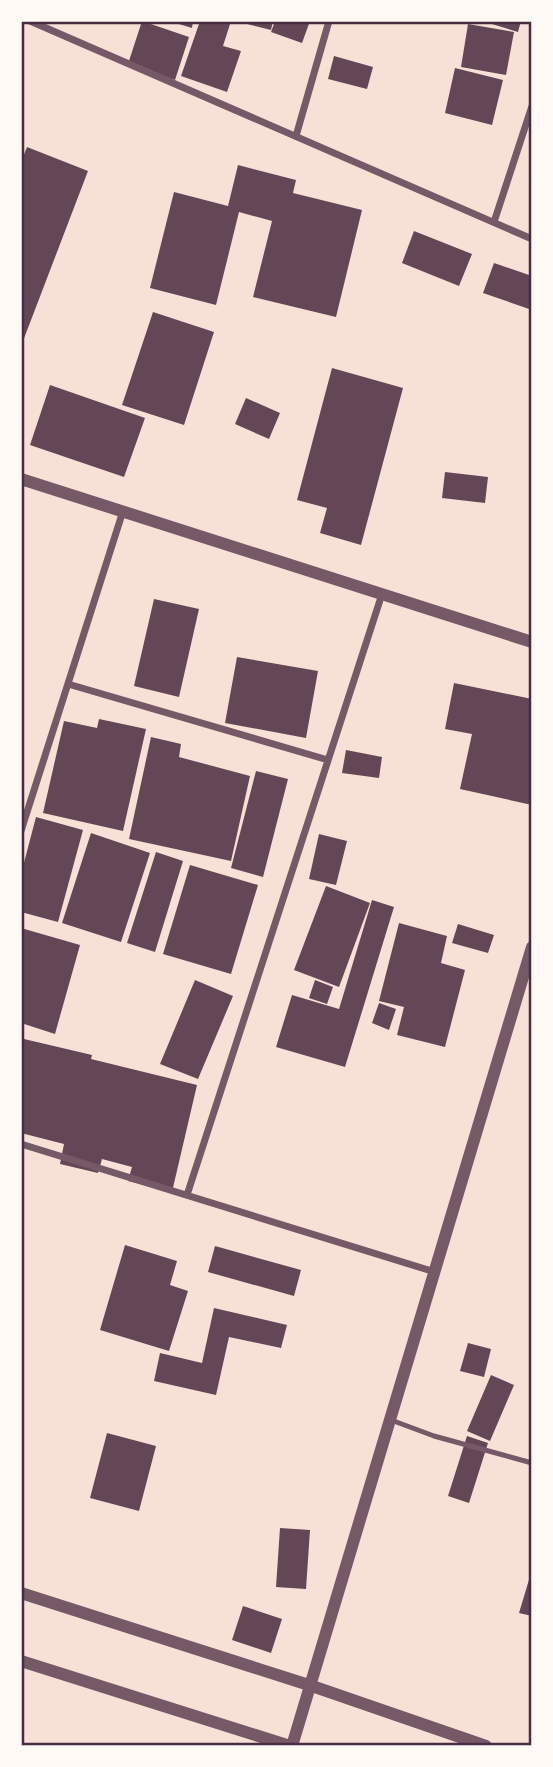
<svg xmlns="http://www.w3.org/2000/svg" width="553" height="1767" viewBox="0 0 553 1767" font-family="'Space Grotesk',sans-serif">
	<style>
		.building { fill: #644757 }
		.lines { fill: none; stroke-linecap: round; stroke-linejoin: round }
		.service { stroke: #755966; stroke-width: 5 }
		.minor { stroke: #755966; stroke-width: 7 }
		.tertiary { stroke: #755966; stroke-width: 12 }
		.neatline { fill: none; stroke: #4a2c40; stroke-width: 2.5 }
	</style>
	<rect width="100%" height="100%" fill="#f7e1d7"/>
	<path class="building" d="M142,21l47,16 -14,43 -47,-16z
		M169,21h24l-1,7z
		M200,21h31l-8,25 18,5 -14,41 -46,-16z
		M235,21h38l-2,9z
		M275,21h35l-8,22 -31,-11z
		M482,21h39l-3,11z
		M468,24l46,8 -8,43 -45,-8z
		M334,56l39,11 -6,22 -39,-10z
		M455,68l48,12 -11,45 -47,-12z
		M27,147l61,24 -65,170 -2,-1v-178z
		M238,165l58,15 -3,13 69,17 -26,107 -83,-20 19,-76 -33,-9 -23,93 -66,-17 24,-96 54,14z
		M414,231l58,23 -13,32 -57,-23z
		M494,263l38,13v34l-49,-17z
		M153,312l61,20 -30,93 -62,-20z
		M332,368l71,20 -42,157 -41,-12 7,-25 -30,-8z
		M50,385l95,33 -21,59 -94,-32z
		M246,398l34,15 -11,26 -34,-15z
		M445,472l43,5 -3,26 -43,-5z
		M154,599l45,10 -20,88 -45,-11z
		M237,657l81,14 -12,67 -81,-15z
		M454,683l78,16v106l-72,-16 12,-55 -27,-5z
		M99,719l47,10 -23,102 -80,-18 21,-92 33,7z
		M151,737l30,7 -2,13 71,19 -19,85 -102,-22z
		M346,750l36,7 -3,21 -37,-5z
		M256,771l32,8 -25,98 -32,-9z
		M36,817l47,13 -25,92 -37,-10v-38z
		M91,833l59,20 -29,89 -59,-19z
		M319,834l28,7 -11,44 -27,-6z
		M156,852l27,9 -28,91 -28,-9z
		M190,865l68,20 -27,89 -68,-20z
		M326,886l44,17 -31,84 -45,-17z
		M372,900l22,7 -49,160 -69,-20 16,-52 47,14z
		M399,923l48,13 -6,27 24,7 -20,77 -48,-12 7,-28 -25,-6z
		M458,924l36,11 -6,18 -36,-10z
		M21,928l59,17 -25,89 -34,-11z
		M195,980l38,16 -35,83 -38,-15z
		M315,980l18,7 -6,17 -18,-6z
		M379,1003l17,6 -7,21 -17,-7z
		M24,1039l68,16 -1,4 106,26 -25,107 -44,-11 4,-14 -30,-8 -4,14 -38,-9 4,-20 -43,-11v-83z
		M125,1245l52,16 -7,24 18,6 -19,60 -69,-21z
		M215,1246l86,24 -7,26 -86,-24z
		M214,1308l73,17 -6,23 -52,-11 -13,58 -62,-14 6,-28 42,10z
		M468,1343l23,6 -7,28 -24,-6z
		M491,1375l23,10 -24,56 -23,-10z
		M107,1433l49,13 -17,65 -49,-13z
		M467,1436l21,7 -19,60 -21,-7z
		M280,1528l30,2 -4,59 -30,-2z
		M531,1573h1v43l-13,-3z
		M243,1606l39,13 -11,34 -39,-13z"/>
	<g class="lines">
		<path class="service" d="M391,1420l43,16 98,27"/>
		<path class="minor" d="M30,21l502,218
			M296,136l33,-115
			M494,222l38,-116
			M68,684l260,76
			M21,831l102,-320
			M21,1144l414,128
			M187,1195l195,-601"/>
		<path class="tertiary" d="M21,479l511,163
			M21,1593l291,93 174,60
			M21,1661l269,85
			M292,1746l240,-799"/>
	</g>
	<rect width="553" height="1767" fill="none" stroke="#fffaf5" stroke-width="46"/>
	<rect x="23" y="23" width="507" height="1721" class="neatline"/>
</svg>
